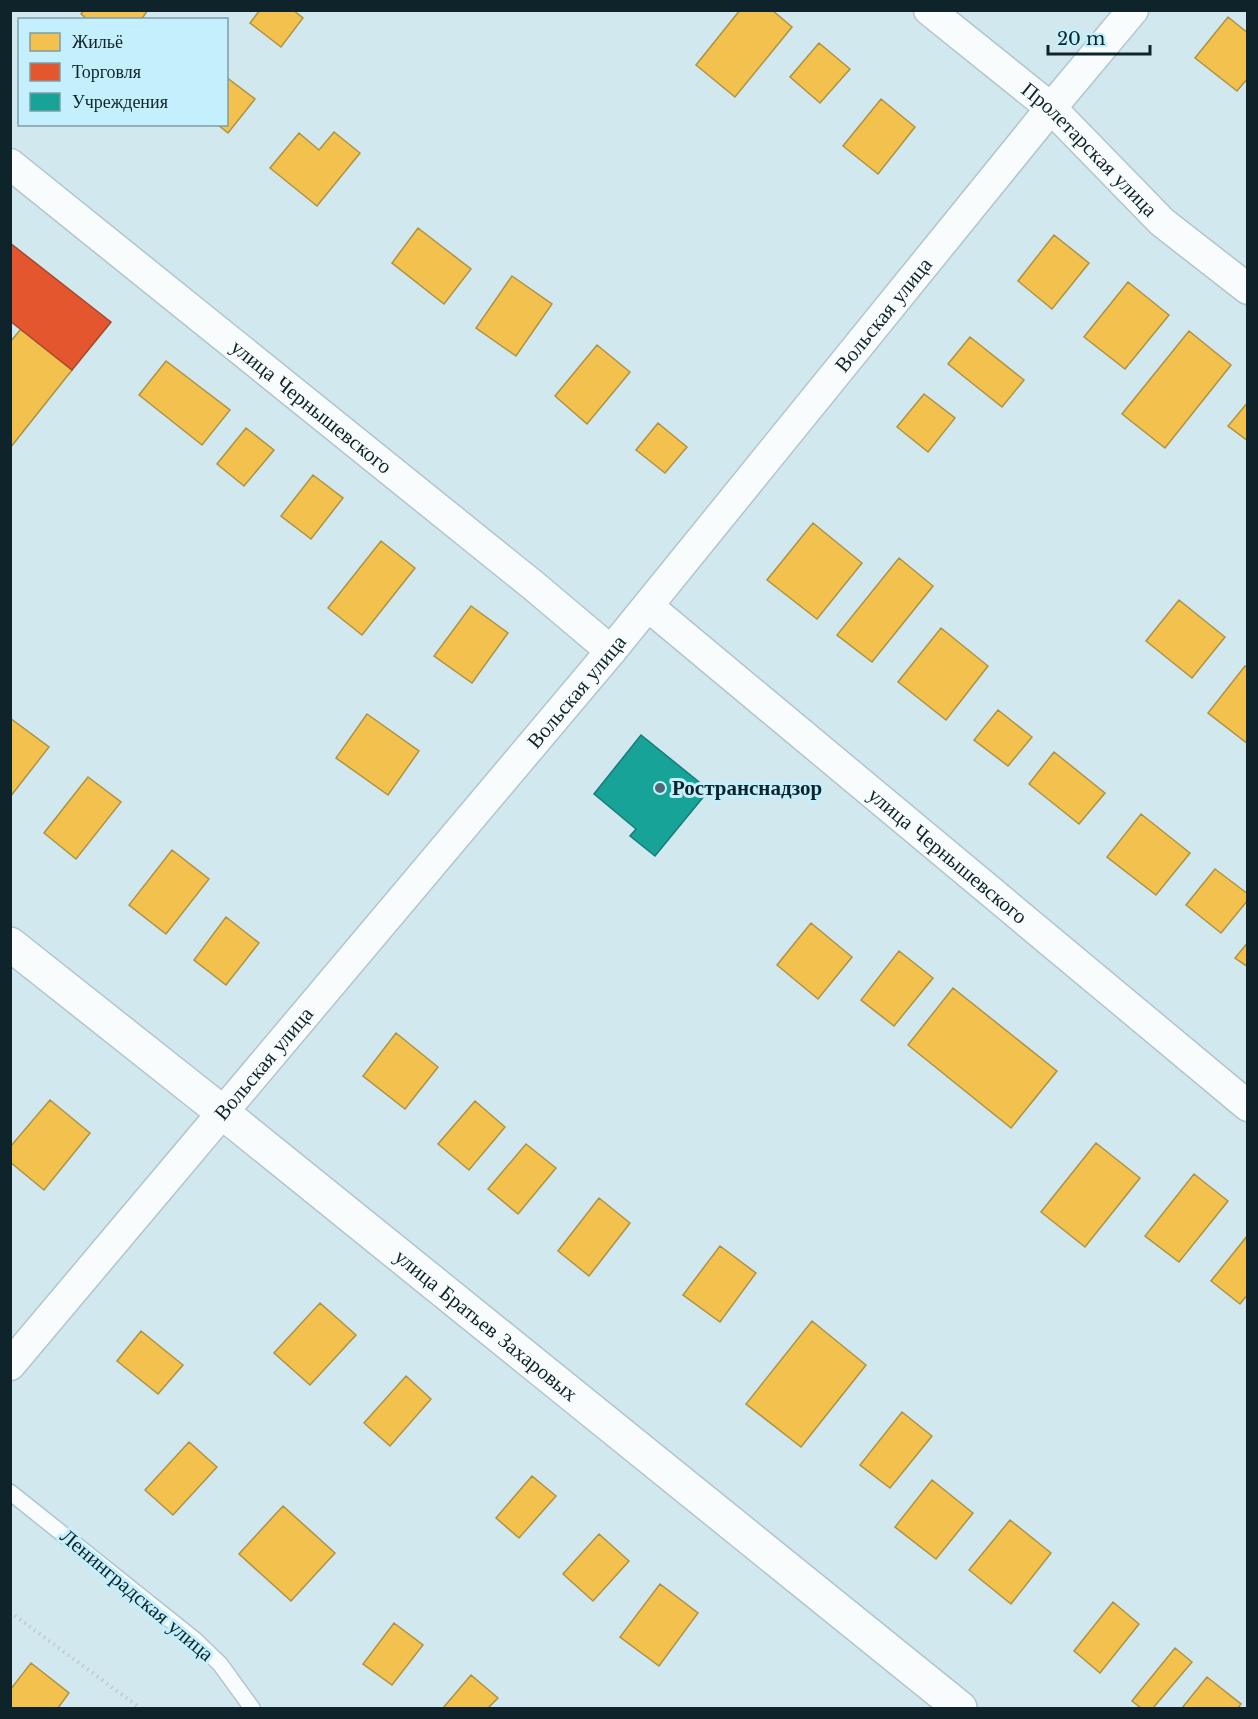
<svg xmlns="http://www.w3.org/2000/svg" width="1258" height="1719" viewBox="0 0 1258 1719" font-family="'Libre Baskerville',serif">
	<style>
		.homes { fill: #f2c14e; stroke: #ae9243; stroke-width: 1.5 }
		.shops { fill: #e4572e; stroke: #a4482d; stroke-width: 1.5 }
		.public { fill: #17a398; stroke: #147d77; stroke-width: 1.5 }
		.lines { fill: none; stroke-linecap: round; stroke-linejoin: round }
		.lane-casing { stroke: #b1c5cc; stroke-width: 18 }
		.street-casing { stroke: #b1c5cc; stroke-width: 33 }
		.secondary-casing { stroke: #b1c5cc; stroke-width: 36 }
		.path { stroke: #c0cacc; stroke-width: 4; stroke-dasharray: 1.5 4.5; stroke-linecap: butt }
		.lane { stroke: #f8fcfd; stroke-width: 15 }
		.street { stroke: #f8fcfd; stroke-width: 30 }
		.secondary { stroke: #f8fcfd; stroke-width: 33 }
		.poi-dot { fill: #52696f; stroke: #c4effc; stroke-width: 2 }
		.labels { text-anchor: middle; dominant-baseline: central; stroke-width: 6; stroke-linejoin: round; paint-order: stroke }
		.street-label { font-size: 21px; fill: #0e242a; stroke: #c4effc }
		.poi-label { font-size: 21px; font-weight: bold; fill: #0e242a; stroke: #c4effc; text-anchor: start }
	</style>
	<rect width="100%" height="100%" fill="#d1e8ef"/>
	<path class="homes" d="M84,10h64l-7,10h-53l-7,-6z
		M260,10h33l10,8 -22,29 -31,-24z
		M740,10h32l20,17 -57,70 -39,-32z
		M1228,17l20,16v45l-11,13 -42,-33z
		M819,43l31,26 -30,34 -30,-26z
		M226,77l29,22 -27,34 -11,-9h9z
		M881,99l34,28 -37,47 -35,-28z
		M334,132l26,21 -43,53 -47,-38 29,-35 20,17z
		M418,228l53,41 -27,35 -52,-41z
		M1054,235l35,28 -37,46 -34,-28z
		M512,276l40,28 -36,52 -40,-28z
		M1128,282l41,33 -44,54 -41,-32z
		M21,329l51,41 -62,78v-106z
		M1189,331l42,34 -66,83 -43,-34z
		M970,337l54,43 -22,27 -54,-43z
		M597,345l33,27 -43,52 -32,-28z
		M166,361l64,49 -28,35 -63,-50z
		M924,394l31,24 -27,34 -31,-25z
		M1248,402v39l-20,-15z
		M658,423l29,24 -22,26 -29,-23z
		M246,428l28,22 -30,36 -27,-22z
		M313,475l30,23 -32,41 -30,-23z
		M813,523l49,40 -45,56 -50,-39z
		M381,541l34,27 -53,67 -34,-27z
		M899,558l34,28 -61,76 -35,-27z
		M1179,600l46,37 -33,41 -46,-37z
		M471,606l37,27 -36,50 -38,-27z
		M941,628l47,38 -42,54 -48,-38z
		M1245,666l3,2v76l-40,-31z
		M998,710l34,27 -24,29 -34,-26z
		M367,714l52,37 -31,44 -52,-37z
		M10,718l39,29 -39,50z
		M1054,752l51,41 -26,31 -50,-40z
		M88,777l33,25 -45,57 -32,-26z
		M1141,814l49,39 -34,42 -49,-38z
		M172,850l37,29 -43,55 -37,-29z
		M1215,869l33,25v6l-27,33 -35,-28z
		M226,917l33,26 -33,42 -32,-25z
		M811,923l41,34 -34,42 -41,-34z
		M1248,942v25l-13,-9z
		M899,951l34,27 -39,48 -33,-26z
		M953,988l104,83 -46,57 -103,-83z
		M396,1033l42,34 -33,42 -42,-33z
		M50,1100l40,33 -46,57 -34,-28v-15z
		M475,1101l30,26 -36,43 -31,-26z
		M1096,1143l44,35 -55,69 -44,-35z
		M526,1144l30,24 -38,46 -30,-25z
		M1194,1174l34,27 -49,61 -34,-26z
		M599,1198l31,25 -41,53 -31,-25z
		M1248,1235v59l-8,10 -29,-23z
		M720,1246l36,27 -36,49 -37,-27z
		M320,1303l36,32 -46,50 -36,-32z
		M812,1321l54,44 -65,82 -55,-43z
		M141,1331l42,34 -25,29 -41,-33z
		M406,1376l25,23 -41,47 -26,-23z
		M902,1412l30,24 -42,52 -30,-23z
		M189,1442l28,25 -44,48 -28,-25z
		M532,1476l24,20 -37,42 -23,-20z
		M932,1480l41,33 -37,46 -41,-32z
		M283,1506l52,47 -44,48 -52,-47z
		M1010,1520l41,33 -40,51 -42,-34z
		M599,1534l30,27 -36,40 -30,-27z
		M660,1584l38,29 -39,53 -39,-29z
		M1113,1602l26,22 -39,49 -26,-22z
		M394,1623l29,22 -31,40 -29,-21z
		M1175,1648l17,14 -39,46h-12l-9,-7z
		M31,1663l38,30 -11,15h-48v-18z
		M471,1675l27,23 -10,10h-45z
		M1207,1677l34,27 -3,4h-56z"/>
	<path class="shops" d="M10,243l101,79 -39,48 -62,-49z"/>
	<path class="public" d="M641,735l68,55 -54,66 -25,-20 6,-7 -42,-35z"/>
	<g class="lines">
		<g class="lane-casing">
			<path id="lane" d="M10,1492l184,147 26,25 32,44"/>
		</g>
		<g class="street-casing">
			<g id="street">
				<path id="s1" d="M929,10l122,98 111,114 86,67"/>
				<path id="s2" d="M10,164l524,422 77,65"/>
				<path id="s3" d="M648,606l600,500"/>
				<path id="s4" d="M10,1365l601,-714 440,-543 82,-98"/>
			</g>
		</g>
		<g class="secondary-casing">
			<g id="secondary">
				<path id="s5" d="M10,944l212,168 738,596"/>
			</g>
		</g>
		<path class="path" d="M10,1612l130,96"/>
		<use href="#lane" class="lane"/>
		<use href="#street" class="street"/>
		<use href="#secondary" class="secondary"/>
	</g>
	<circle class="poi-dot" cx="660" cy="788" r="6"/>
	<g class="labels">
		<g class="street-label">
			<text stroke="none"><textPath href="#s1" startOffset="213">Пролетарская улица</textPath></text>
			<text stroke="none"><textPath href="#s4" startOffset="1366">Вольская улица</textPath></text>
			<text stroke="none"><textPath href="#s2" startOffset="387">улица Чернышевского</textPath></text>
			<text stroke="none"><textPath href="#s4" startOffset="880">Вольская улица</textPath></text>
			<text stroke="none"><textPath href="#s3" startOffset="390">улица Чернышевского</textPath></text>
			<text stroke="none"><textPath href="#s4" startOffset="394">Вольская улица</textPath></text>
			<text stroke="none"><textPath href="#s5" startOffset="610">улица Братьев Захаровых</textPath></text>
			<text transform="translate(137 1595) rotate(40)">Ленинградская улица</text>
		</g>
		<g class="poi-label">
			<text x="672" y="788">Ространснадзор</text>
		</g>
	</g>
	<rect width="1258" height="1719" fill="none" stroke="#0e242a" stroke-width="24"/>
	<rect x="18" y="18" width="210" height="108" fill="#c4effc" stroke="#7b9ea8" stroke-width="1.5"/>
	<rect x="30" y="33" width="30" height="18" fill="#f2c14e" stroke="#7b9ea8" stroke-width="1.5"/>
	<text x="72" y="48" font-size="18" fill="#0e242a">Жильё</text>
	<rect x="30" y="63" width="30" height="18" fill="#e4572e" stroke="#7b9ea8" stroke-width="1.5"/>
	<text x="72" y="78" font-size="18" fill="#0e242a">Торговля</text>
	<rect x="30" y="93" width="30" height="18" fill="#17a398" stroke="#7b9ea8" stroke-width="1.5"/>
	<text x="72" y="108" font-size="18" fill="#0e242a">Учреждения</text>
	<path d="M1048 45v9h102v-9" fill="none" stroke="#0e242a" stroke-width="3"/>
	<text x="1057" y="45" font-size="18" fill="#0e242a" stroke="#c4effc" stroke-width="4.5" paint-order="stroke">20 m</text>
</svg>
